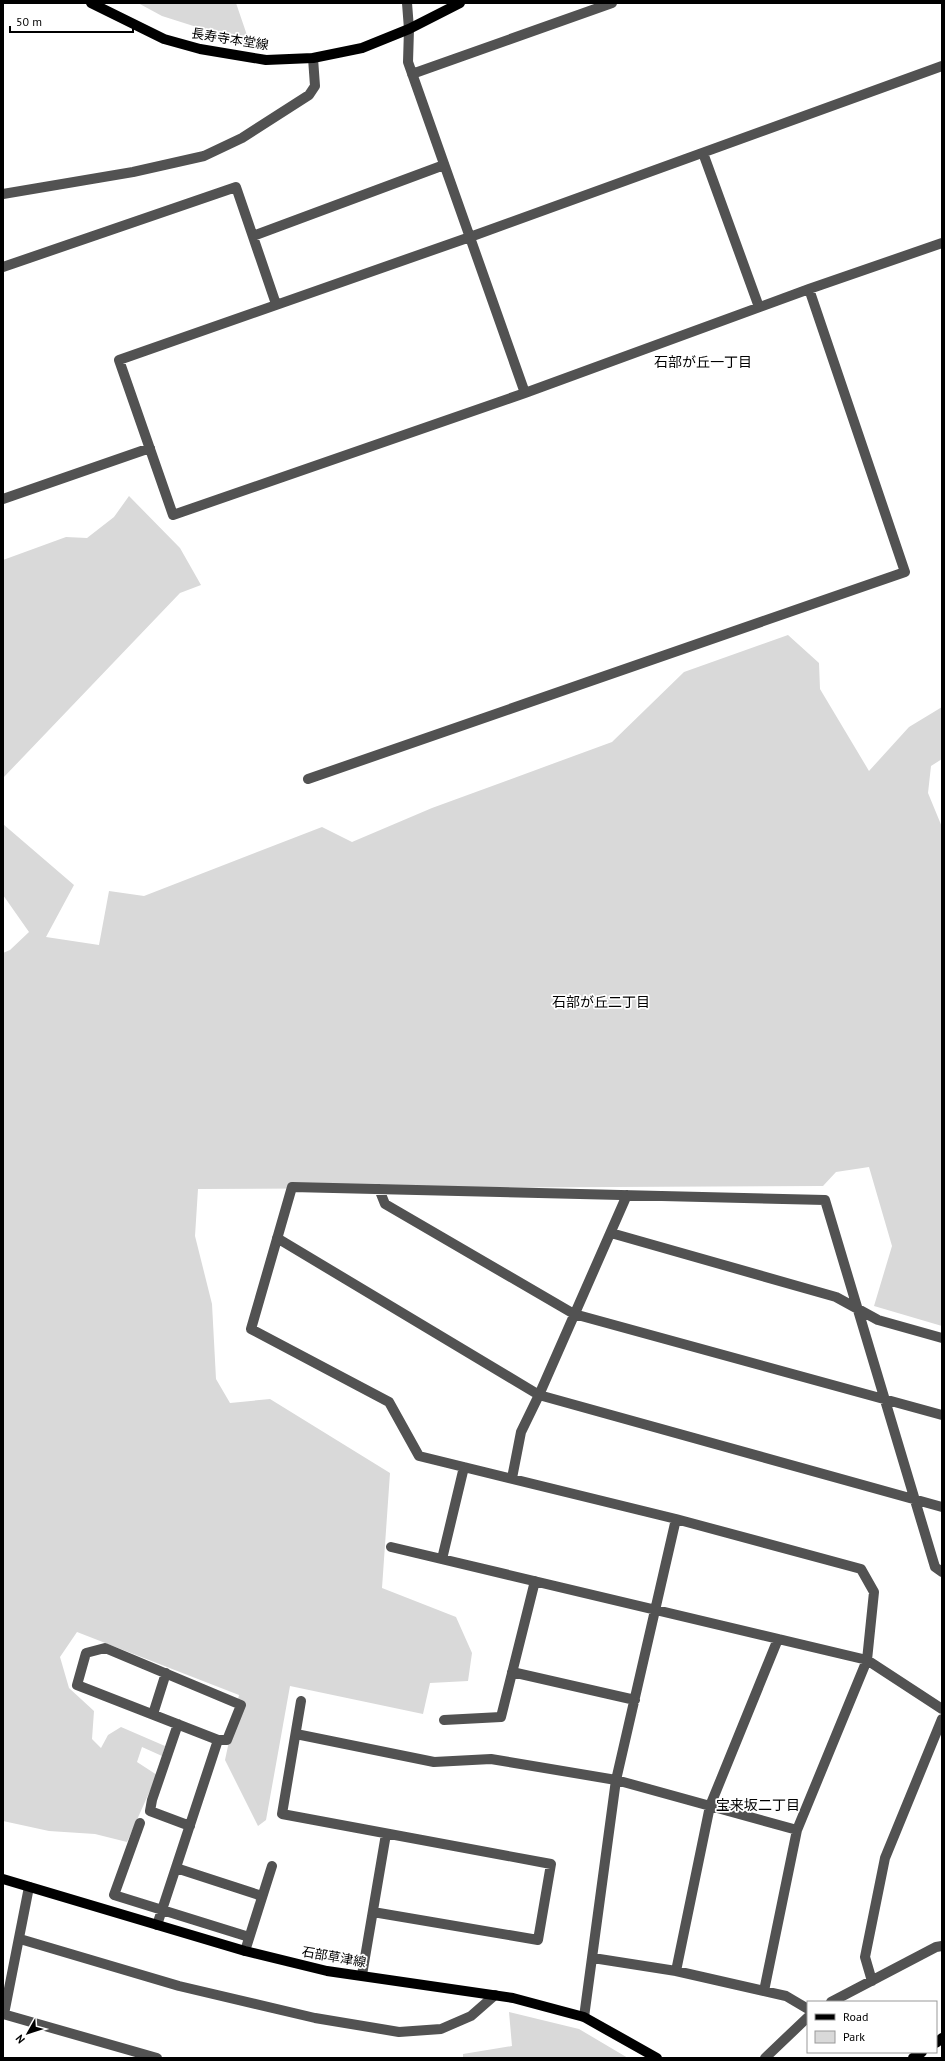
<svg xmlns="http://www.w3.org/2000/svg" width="945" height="2061" viewBox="0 0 945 2061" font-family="'PT Sans','Noto Sans JP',sans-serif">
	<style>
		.green { fill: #d9d9d9 }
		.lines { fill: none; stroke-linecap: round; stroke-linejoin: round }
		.minor { stroke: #525252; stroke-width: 10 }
		.major { stroke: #000; stroke-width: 10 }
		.labels { text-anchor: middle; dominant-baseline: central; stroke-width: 3.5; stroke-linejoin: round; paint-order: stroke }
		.street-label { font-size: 13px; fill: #000; stroke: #fff }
		.neighbourhood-label { font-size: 14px; fill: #000; stroke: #fff }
	</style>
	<rect width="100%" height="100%" fill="#fff"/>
	<path class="green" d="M138,3h98l14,41 -88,-28z
		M129,496l51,52 21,37 -21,8 -177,185v-218l63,-23 21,1 27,-21z
		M788,635l31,28 1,26 49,82 40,-44 33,-20v52l-11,7 -3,27 14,34v499l-68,-20 18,-60 -23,-79 -33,5 -13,14 -625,3 -3,47 17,68 4,75 14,24 40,-4 120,74 -8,115 74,29 16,36 -4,28 -38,2 -7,31 -133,-28 -24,134 -8,6 -33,-66 14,-65 -162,-63 -17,25 9,31 25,23 -2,28 9,9 7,-13 13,-8 44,19 -3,10 -20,-9 -5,15 20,13 -30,67 -32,-8 -46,-3 -46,-10v-868l7,-3 19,-18 -26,-37v-71l71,61 -28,52 53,8 10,-54 35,5 178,-69 30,15 80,-34 180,-66 72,-70z
		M509,2012l70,17 49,29h-165v-4l49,-8z"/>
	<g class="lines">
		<path class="minor" d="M407,3l2,26 -1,33 117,331
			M942,66l-472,171 -351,123 54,155 352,-122 284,-104 133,-46
			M412,74l200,-71
			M703,153l56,154
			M3,194l130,-22 71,-16 38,-18 67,-43 6,-9 -2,-28
			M253,236l191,-71
			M3,267l233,-80 40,117
			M3,499l147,-51
			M308,779l597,-207 -96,-283
			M379,1189l6,15 189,110 368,101
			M611,1233l225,64 42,23 64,18
			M277,1238l262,157 403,112
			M512,1478l9,-46 18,-37 88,-200
			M391,1547l476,113 75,49
			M442,1559l22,-92
			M512,1672l123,28
			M301,1701l-19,113 269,50 -13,76 -165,-28
			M153,1714l13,-41
			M444,1720l57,-3 34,-136
			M178,1724l-26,76 -2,11 40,15
			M296,1734l138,28 57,-3 125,21 181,50
			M140,1823l-26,72 135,42
			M176,1868l86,28
			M157,1925l61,-185 -141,-55 9,-32 19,-5 136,57 -14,35h-9
			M20,1939l159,47 136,32 84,14 42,-3 30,-13 24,-21
			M245,1951l27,-85
			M593,1958l83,13 110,25 22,13
			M676,1971l34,-165 68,-167
			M362,1975l24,-141
			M872,1981l-7,-24 20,-99 57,-139
			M764,1991l33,-161 70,-170 7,-68 -13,-23 -185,-50 -257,-63 -30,-54 -138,-73 41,-142 533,13 110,367 7,5
			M831,2002l105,-55 6,-1
			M3,2014l154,44
			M4,2014l25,-127
			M584,2017l32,-237 60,-261
			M765,2058l43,-41"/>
		<path class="major" d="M91,3l73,36 36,10 66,11 47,-2 49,-10 47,-19 51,-26
			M3,1879l242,72 82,20 186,27 71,19 73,41
			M936,2043l6,-5
			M913,2058l9,-6"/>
	</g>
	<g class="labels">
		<g class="street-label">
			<text transform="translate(230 39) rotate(9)">長寿寺本堂線</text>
			<text transform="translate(334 1957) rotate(10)">石部草津線</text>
		</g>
		<g class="neighbourhood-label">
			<text x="703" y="362">石部が丘一丁目</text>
			<text x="601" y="1002">石部が丘二丁目</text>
			<text x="758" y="1805">宝来坂二丁目</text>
		</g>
	</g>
	<rect width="945" height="2061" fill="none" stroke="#000000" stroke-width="8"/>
	<rect x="807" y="2001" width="130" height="52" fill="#ffffff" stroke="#999999"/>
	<rect x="815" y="2014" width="20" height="6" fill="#000000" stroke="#999999"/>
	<text x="843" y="2021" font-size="12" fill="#000000">Road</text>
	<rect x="815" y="2031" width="20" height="12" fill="#d9d9d9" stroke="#999999"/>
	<text x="843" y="2041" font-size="12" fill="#000000">Park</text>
	<g transform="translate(28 2033) rotate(231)" stroke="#ffffff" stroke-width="3" paint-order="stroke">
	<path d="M0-3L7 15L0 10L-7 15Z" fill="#000000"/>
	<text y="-6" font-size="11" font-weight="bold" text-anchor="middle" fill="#000000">N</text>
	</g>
	<path d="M10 26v6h123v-6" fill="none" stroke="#000000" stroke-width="2"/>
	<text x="16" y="26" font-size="12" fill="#000000" stroke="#ffffff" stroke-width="3" paint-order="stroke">50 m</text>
</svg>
